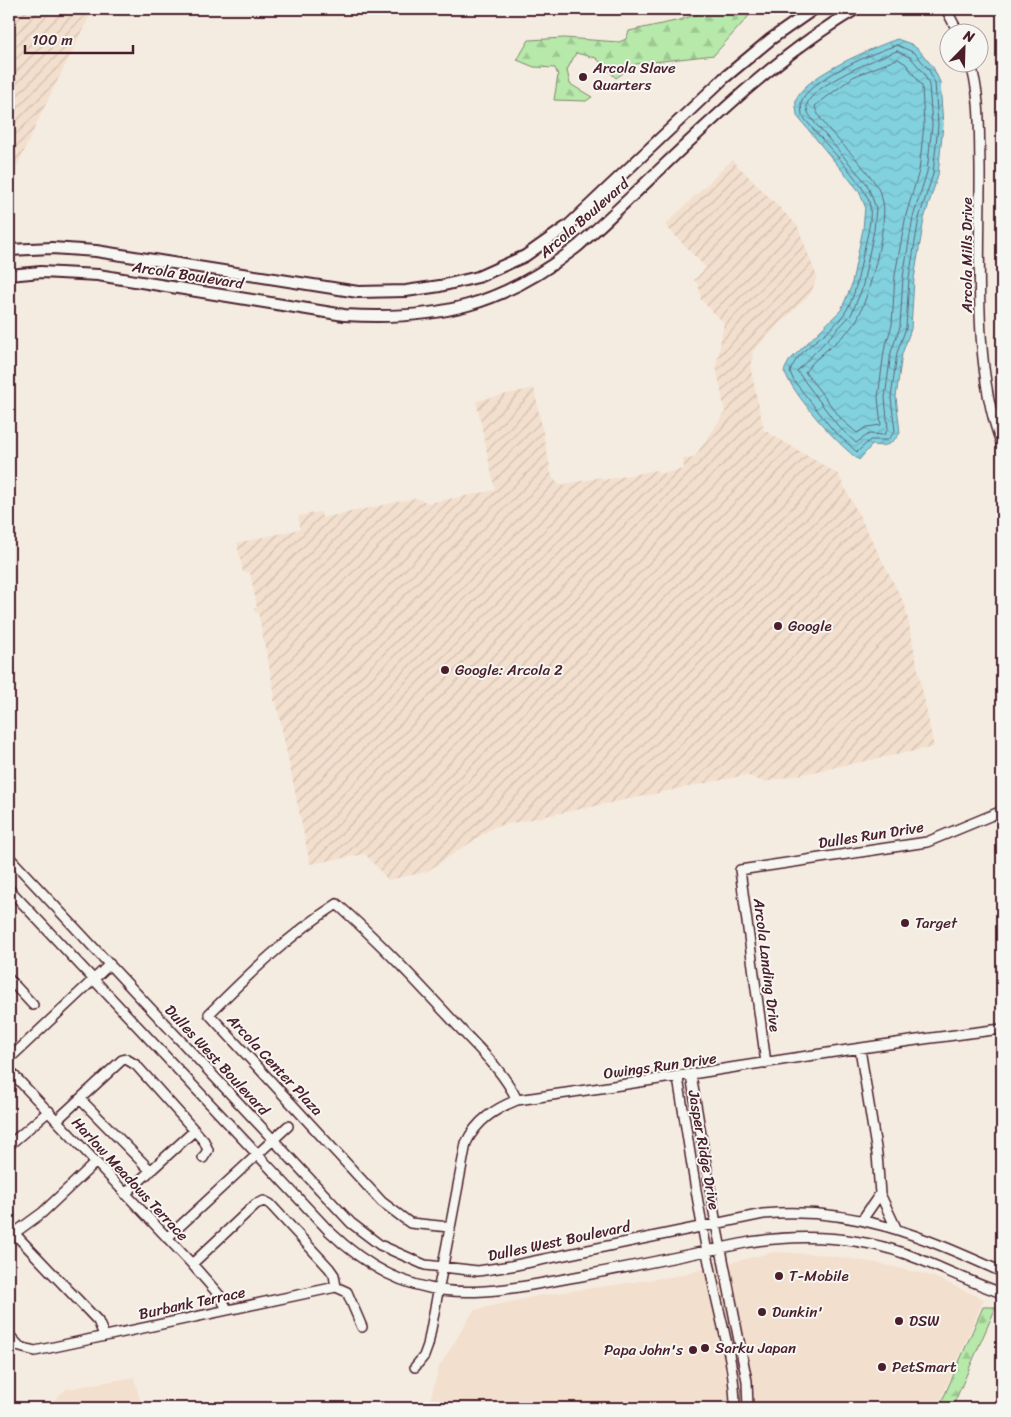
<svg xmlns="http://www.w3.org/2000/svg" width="1011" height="1417" viewBox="0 0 1011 1417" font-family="Sriracha,sans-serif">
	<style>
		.built { fill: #f3dfcd }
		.industrial { fill: url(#industrial-furrows) }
		.forest { fill: url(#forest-firs); stroke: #80846a }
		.water { fill: url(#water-waves); stroke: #6c8a97 }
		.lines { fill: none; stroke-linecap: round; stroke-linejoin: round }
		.shore { stroke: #606673; stroke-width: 1 }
		.minor-casing { stroke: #4a1f2b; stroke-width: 12 }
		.major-casing { stroke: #4a1f2b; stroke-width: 14 }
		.minor { stroke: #f6f6f2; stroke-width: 9 }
		.major { stroke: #f6f6f2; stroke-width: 10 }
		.poi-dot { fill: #4a1f2b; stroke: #f6f6f2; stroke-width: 2 }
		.labels { text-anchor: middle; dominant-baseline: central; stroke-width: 4; stroke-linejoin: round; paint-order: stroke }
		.poi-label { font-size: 15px; fill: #4a1f2b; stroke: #f6f6f2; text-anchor: start }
		.street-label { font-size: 15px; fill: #4a1f2b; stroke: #f6f6f2 }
	</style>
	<defs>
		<pattern id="industrial-furrows" width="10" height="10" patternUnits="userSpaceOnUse" patternTransform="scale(1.25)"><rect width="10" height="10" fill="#f3dfcd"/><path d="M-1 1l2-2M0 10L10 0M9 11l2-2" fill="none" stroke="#d2bfb0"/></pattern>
		<pattern id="forest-firs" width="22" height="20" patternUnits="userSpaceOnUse" patternTransform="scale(1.25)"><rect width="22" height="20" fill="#b6e9aa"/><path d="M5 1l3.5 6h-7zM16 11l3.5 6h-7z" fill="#9ec792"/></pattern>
		<pattern id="water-waves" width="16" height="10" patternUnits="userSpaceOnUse" patternTransform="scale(1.25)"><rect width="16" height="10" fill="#82d1df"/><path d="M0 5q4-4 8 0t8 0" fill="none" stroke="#72b3c0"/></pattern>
	</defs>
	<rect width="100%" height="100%" fill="#f5ece1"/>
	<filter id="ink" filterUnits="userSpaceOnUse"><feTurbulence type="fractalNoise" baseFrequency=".02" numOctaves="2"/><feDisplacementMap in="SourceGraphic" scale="10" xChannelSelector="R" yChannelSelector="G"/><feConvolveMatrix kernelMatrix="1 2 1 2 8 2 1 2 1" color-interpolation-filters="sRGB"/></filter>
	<g filter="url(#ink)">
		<path class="built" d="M774,1252l44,2 59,9 55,13 52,23 -47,109h-509l11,-41 35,-57 63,-14 138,-20z
			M134,1377l8,31h-97l21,-19z"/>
		<path class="industrial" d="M9,9h84l-51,103 -33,72z
			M732,160l65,65 20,52 -6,16 -58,58 -2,19 13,60 74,44 67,131 29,142 -170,35 -18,-7 -252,52 -68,45 -38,8 -23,-26 -55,10 -34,-163h-2l-1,-4 2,-1 -17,-84 -3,1 -1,-5h3l-7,-36 -7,1 -6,-30 63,-14 -2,-13 23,-4 1,6 94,-20 13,5 66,-13 -19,-89 58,-13 18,89 8,8 42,-8 1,3 54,-10 1,4 26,-5 -1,-10 11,-1 31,-46 -9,-46 8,-43 -23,-23 -3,-16 -4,-4 12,-12 -41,-43z
			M1002,180v108l-4,-30z"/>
		<path class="forest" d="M713,9h42l-41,46 -78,9 -20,14 -20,-20 -20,-5 -9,17 3,14 22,13 -6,4 -32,-1 4,-25 -3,-7 -21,-1 -17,-7 12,-20 35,-2 55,4 7,-3 3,-8 51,-11z
			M983,1307h13l-44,101h-13z"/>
		<path class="water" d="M897,39l14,5 8,6 14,17 7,15 3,43 -5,50 -14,44 -10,60 -3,50 -9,25 -6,43 4,36c-9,12 -13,14 -28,12l-13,15c-24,-18 -63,-62 -75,-89l5,-10 52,-51 10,-23 12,-58 2,-23 -6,-15 -62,-75c0,-4 -2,-11 -1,-16 7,-24 79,-53 101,-61z"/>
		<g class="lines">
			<path class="shore" d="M897,45l18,8 14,17 6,13 3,42 -5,49 -14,44 -10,60 -3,50 -9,25 -6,45 4,33 -7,9h-18l-13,12 -24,-22 -39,-49 -4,-9c8,-25 40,-37 54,-58 11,-15 14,-37 18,-55 3,-16 10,-35 8,-53 -2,-22 -53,-69 -68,-91 0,-4 -1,-8 -1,-12 4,-22 76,-52 96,-58z
				M897,51l14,7 13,15 5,12 3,40 -5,47 -14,45 -10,60 -3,50 -9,25 -6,46 3,31 -4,6 -15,-1 -13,9 -18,-17 -41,-55 54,-56 11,-26 12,-59 2,-22 -9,-24 -52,-61c-4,-6 -9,-11 -8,-18 3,-19 72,-48 90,-54z
				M898,59l8,5 16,22 2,39 -5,46 -13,44 -11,60 -3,50 -8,26 -6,47 3,27 -14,2 -10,6 -14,-12 -38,-49c14,-20 38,-31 51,-51 12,-19 32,-98 27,-119 -4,-17 -15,-29 -26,-42 -10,-12 -40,-39 -42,-54l38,-29z"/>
			<g class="minor-casing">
				<path id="minor" d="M946,9l12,23
					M970,62c11,34 9,68 10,103 1,84 -9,202 22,280
					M9,857l342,366 29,22 45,20 53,6 33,-5 252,-52c90,-8 159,22 239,58
					M9,889l320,342c87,83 155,63 262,43 53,-10 106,-21 159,-32 53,-8 105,-6 156,12 33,12 63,28 96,39
					M9,979l24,26
					M860,1049l17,105 3,40 16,34
					M9,1059l101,-95
					M766,1063l-26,-193 187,-28 75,-31
					M9,1070l183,194 28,32 7,13
					M691,1075l25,149 31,157 1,27
					M678,1078c11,66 20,133 34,199 8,44 23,86 23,131
					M80,1099l71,72
					M57,1120l65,-60 4,-1 10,6 68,76 4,9 -5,8
					M9,1145l40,-34
					M125,1194l69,-63
					M862,1220l18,-26
					M449,1227l-39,-4 -28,-21 -173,-188c40,-40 80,-79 128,-110 42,37 80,78 118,119 22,24 48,47 62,77
					M14,1233l84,88 6,14
					M9,1237l33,-24 54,-51
					M167,1238l121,-112
					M192,1264l64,-60 8,-3 6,3 59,64 5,7 2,12
					M9,1335l11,12 15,4 301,-64 11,5 15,35
					M415,1367l9,-11 4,-11 38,-202c11,-23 29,-34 51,-43 162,-22 323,-52 485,-71"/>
			</g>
			<g class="major-casing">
				<path id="major" d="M9,250l43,-2 44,3 262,41 48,-1 34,-5 38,-9 47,-21 44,-31 155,-147 47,-39 43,-30
					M9,275l32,-3 57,3 246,40c95,6 159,-10 234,-69 90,-80 173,-175 278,-237"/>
			</g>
			<use href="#minor" class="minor"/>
			<use href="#major" class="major"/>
		</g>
	</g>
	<g class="poi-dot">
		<circle cx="583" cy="77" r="5"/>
		<circle cx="778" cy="626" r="5"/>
		<circle cx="445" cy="670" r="5"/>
		<circle cx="905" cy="923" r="5"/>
		<circle cx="779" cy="1276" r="5"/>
		<circle cx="762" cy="1312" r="5"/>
		<circle cx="899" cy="1321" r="5"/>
		<circle cx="705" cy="1348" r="5"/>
		<circle cx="693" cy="1350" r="5"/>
		<circle cx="882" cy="1367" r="5"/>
	</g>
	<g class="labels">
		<g class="poi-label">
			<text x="593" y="68">Arcola Slave<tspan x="593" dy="17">Quarters</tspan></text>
			<text x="788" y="626">Google</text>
			<text x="455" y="670">Google: Arcola 2</text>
			<text x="915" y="923">Target</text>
			<text x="789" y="1276">T-Mobile</text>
			<text x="772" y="1312">Dunkin'</text>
			<text x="909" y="1321">DSW</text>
			<text x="715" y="1348">Sarku Japan</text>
			<text x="683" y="1350" text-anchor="end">Papa John's</text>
			<text x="892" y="1367">PetSmart</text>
		</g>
		<g class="street-label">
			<text transform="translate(584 218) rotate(-41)">Arcola Boulevard</text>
			<text transform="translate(967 255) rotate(-90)">Arcola Mills Drive</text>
			<text transform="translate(188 275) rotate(9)">Arcola Boulevard</text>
			<text transform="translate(871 835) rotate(-9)">Dulles Run Drive</text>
			<text transform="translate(767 965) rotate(83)">Arcola Landing Drive</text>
			<text transform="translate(217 1060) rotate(47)">Dulles West Boulevard</text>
			<text transform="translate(275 1065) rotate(47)">Arcola Center Plaza</text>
			<text transform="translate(660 1066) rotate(-8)">Owings Run Drive</text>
			<text transform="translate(704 1150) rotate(80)">Jasper Ridge Drive</text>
			<text transform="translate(130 1179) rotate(47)">Harlow Meadows Terrace</text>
			<text transform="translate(559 1241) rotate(-12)">Dulles West Boulevard</text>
			<text transform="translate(192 1303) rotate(-12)">Burbank Terrace</text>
		</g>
	</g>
	<rect width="1011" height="1417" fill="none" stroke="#f6f6f2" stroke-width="30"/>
	<rect x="15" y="15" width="981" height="1387" fill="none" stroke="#4a1f2b" stroke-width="2" filter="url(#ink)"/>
	<g transform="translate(964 48) rotate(23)"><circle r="24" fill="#f6f6f2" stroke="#b1a0a2"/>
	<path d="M0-4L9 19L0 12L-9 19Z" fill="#4a1f2b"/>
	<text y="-8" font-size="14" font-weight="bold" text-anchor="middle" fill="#4a1f2b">N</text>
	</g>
	<path d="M25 45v8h108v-8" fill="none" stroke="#4a1f2b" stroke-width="2.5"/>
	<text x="32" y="45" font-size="15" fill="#4a1f2b" stroke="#f6f6f2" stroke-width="4" paint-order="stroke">100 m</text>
</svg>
